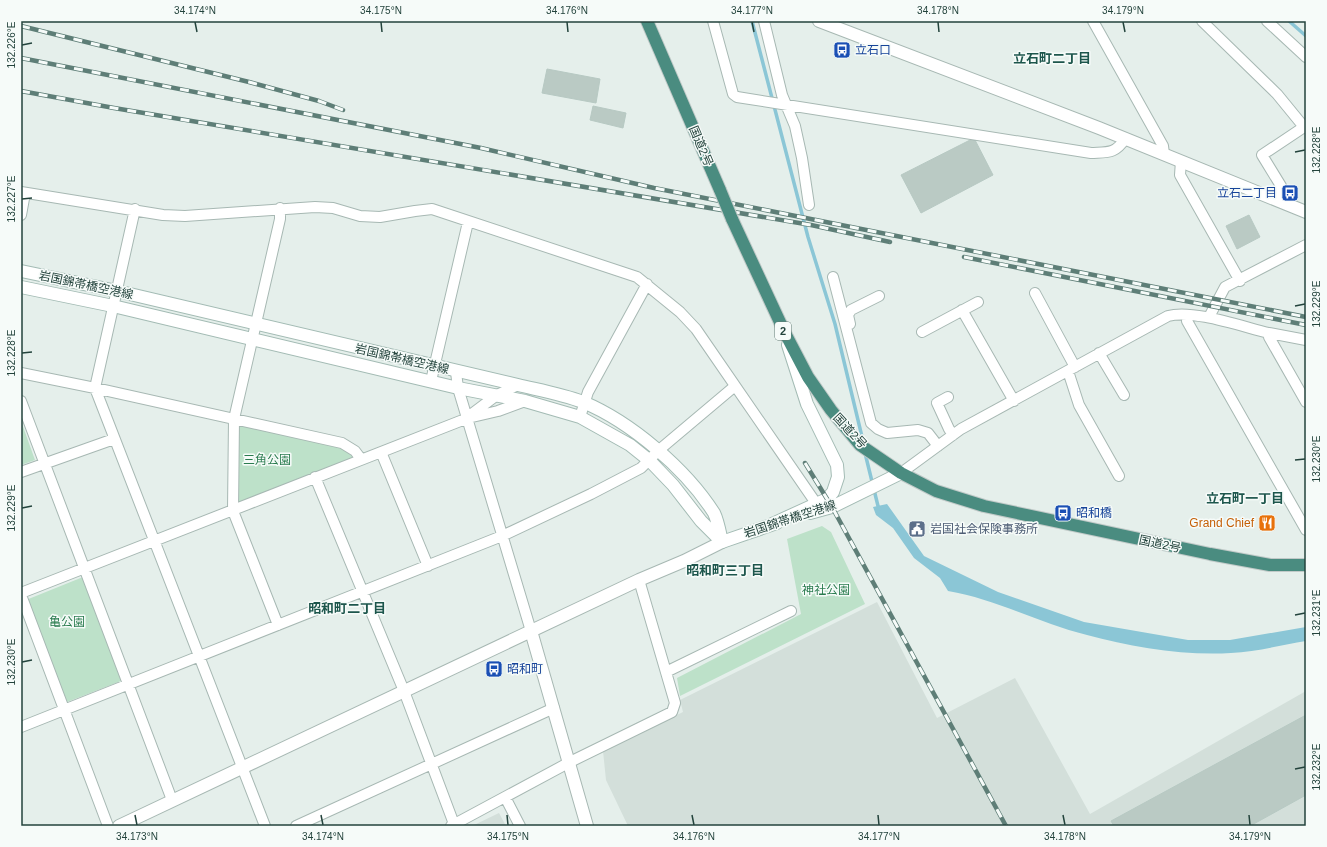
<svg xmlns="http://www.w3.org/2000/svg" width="1327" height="847" viewBox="0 0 1327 847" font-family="Helvetica,'Noto Sans JP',sans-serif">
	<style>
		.built { fill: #d3dfda }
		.green { fill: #bde1c9 }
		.water { fill: #8bc6d6 }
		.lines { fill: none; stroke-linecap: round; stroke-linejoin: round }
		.stream { stroke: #8bc6d6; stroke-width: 3.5 }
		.building { fill: #bacac4; stroke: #b7c9c3 }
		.minor-casing { stroke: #a7b8b3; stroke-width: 12 }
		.tertiary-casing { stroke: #a7b8b3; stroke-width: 14 }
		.secondary-casing { stroke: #a3bbb4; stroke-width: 14 }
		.trunk-casing { stroke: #c1cac8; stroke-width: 14 }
		.minor { stroke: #fff; stroke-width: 10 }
		.tertiary { stroke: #fff; stroke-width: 12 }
		.secondary { stroke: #fff; stroke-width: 12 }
		.trunk { stroke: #4a8c80; stroke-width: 12 }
		.rail-casing { stroke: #5e7e77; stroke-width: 4.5 }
		.rail { stroke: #f6fbf9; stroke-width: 3; stroke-dasharray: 9; stroke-linecap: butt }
		.trunk-bridge-casing { stroke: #c1cac8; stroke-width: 14; stroke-linecap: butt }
		.trunk-bridge { stroke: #4a8c80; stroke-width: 12 }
		.ticks { fill: none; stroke: #23433c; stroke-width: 1.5 }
		.labels { text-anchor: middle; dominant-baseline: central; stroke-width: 3; stroke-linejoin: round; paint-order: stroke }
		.shield { fill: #f6fbf9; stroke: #627a75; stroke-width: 1 }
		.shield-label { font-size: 11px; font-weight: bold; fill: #23433c }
		.transit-label { font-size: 12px; fill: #164399; stroke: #f6fbf9; text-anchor: start }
		.street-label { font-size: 12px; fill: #23433c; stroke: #f6fbf9 }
		.park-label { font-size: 12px; fill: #2a7c4f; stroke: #f6fbf9 }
		.food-label { font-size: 12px; fill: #c56008; stroke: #f6fbf9; text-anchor: end }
		.service-label { font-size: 12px; fill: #4e5e75; stroke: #f6fbf9; text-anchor: start }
		.neighbourhood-label { font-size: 13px; font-weight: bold; fill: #1d564c; stroke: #f6fbf9 }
		.neatline { fill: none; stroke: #23433c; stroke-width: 1.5 }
		.ticks-label { font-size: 10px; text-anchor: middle; fill: #23433c }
	</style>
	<rect width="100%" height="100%" fill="#e5efeb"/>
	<path class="built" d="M877,602l60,116 78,-40 75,136 216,-123v135h-678l-22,-46 -3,-29 80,-39 -3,-12z
		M499,813l7,13h-34z"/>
	<path class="green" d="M234,419l108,24 16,17 -125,51z
		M21,421l14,39 -14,5z
		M822,526l9,6 34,72 -185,92 -3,-18 124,-64 -14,-75z
		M83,577l38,104 -54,21 -41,-102z"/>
	<path class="water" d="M887,504l37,52 74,36 86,30 104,18h42l76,-13v14c-25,4 -50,11 -75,12 -46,3 -100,-6 -144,-18 -48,-12 -91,-36 -139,-44l-8,-13 -26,-20 -21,-30 -17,-13 -3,-8z"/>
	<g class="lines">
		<path class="stream" d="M752,21l56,216 27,87 28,117
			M1289,21l17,15
			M865,453l13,53 2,3"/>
	</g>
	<path class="building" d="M547,69l53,10 -4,24 -54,-10z
		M593,106l33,7 -3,15 -33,-8z
		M974,138l19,37 -72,38 -20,-38z
		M1249,215l11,22 -23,12 -11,-23z
		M1306,715v80l-56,31h-136l-3,-5z"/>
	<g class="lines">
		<g class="minor-casing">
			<path id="minor" d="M713,21l20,73 4,3 354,56c17,-1 24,1 34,-14
				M764,21l18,74 13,31 7,32 7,47
				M1093,21l70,125 1,8
				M1202,21l75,73 27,33 -42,28 19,31 -4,14
				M1267,21l39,36
				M1181,161l-1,14 60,106
				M21,192l142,23 22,1 130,-9 18,1 27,8 20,1 35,-6 17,-2 205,68 43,35 16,17 124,180
				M135,209l-40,179 170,438
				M21,215l4,-22
				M833,277l38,146 7,6 9,4 31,-3 10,3 10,13
				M1035,293l40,74
				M962,310l52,91
				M1188,315l-1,6 119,209
				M1209,317l16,-30 81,-42
				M850,324l-2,-9 3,-5 28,-14
				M922,332l56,-30
				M1269,333l37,7
				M1099,353l25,42
				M1068,371l11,34 40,71
				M456,372l2,16 73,243
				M21,373l74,15 247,55 13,8 6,8
				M431,381l37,-159
				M948,397l-11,6 12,26 4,6
				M21,401l151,399
				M469,416l28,-21 21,-10
				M580,417l8,-25 59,-108
				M381,452l47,114
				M21,472l93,-33
				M901,473l60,-44 207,-113c25,-7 75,11 101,17v4l37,65
				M315,477l89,214 50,133
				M21,593l447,-175 30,-7 27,-10
				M21,595l87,231
				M278,625l-45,-114 1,-92 46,-200v-11
				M666,672l125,-61
				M21,727l481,-191 89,-42 50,-26 18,-18 76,-64
				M505,797l15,29
				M296,826l258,-118
				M451,826l119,-64 102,-50 3,-9 -36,-123"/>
		</g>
		<g class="tertiary-casing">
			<path id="tertiary" d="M819,21l280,107 207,84
				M531,631l56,195
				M119,826l520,-246 45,-19 38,-19"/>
		</g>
		<g class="secondary-casing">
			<path id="secondary" d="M21,271l96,20 401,94c21,5 44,9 65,17 48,20 103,67 131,111 4,8 6,20 8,29
				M21,287l92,19 345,82 67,13 55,16 50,28 20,16 23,24 28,36 20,20
				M810,513l22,-6 69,-34
				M770,525l57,-26 6,-7 5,-15 -1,-12 -30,-61 -19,-59
				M722,542l55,-19"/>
		</g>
		<g class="trunk-casing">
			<path id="trunk" d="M647,21l73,169
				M732,219l53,114 23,44 23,33 29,35 41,28 35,18 48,15 226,48 60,11h36"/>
		</g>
		<use href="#minor" class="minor"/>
		<use href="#tertiary" class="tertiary"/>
		<use href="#secondary" class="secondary"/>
		<use href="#trunk" class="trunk"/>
		<g class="rail-casing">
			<path id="rail" d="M21,26l228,56 70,19 24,9
				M21,58l460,90 173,40 652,129
				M21,91l93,17 697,117 79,17
				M964,257l342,68
				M805,463l27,44 174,319"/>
		</g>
		<use href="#rail" class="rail"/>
		<g class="trunk-bridge-casing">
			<path id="trunk-bridge" d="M720,190l12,29"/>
		</g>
		<use href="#trunk-bridge" class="trunk-bridge"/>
	</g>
	<path class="ticks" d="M195,22l2,10M381,22l1,10M567,22l1,10M752,22l2,10M938,22l1,10M1123,22l2,10M22,45l10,-2M1295,152l10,-2M22,199l10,-1M1295,306l10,-2M22,353l10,-1M1295,460l10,-1M22,508l10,-2M1295,615l10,-2M22,662l10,-2M1295,769l10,-2M135,815l2,10M321,815l2,10M507,815l1,10M692,815l2,10M878,815l1,10M1063,815l2,10M1249,815l1,10"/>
	<defs>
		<g id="bus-square" transform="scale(0.9)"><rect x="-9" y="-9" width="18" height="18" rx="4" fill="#1a4fb4" stroke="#f6fbf9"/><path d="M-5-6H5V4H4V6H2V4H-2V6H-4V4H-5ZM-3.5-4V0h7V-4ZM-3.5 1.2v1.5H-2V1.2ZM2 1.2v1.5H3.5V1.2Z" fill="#fff"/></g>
		<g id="restaurant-square" transform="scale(0.9)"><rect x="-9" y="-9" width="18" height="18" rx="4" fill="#e8710a" stroke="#f6fbf9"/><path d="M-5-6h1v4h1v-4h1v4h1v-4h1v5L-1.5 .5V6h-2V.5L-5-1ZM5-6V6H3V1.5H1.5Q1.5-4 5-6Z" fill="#fff"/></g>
		<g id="civic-square" transform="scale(0.9)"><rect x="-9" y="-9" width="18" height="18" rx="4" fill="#5c6f8a" stroke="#f6fbf9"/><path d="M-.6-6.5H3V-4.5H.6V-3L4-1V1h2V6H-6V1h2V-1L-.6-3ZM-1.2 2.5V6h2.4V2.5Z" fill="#fff"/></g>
	</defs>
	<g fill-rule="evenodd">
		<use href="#bus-square" x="842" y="50"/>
		<use href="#bus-square" x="1290" y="193"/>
		<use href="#bus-square" x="1063" y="513"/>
		<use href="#restaurant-square" x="1267" y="523"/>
		<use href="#civic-square" x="917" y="529"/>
		<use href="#bus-square" x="494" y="669"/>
	</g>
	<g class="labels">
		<rect class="shield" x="775" y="322" width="16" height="18" rx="3"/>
		<g class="shield-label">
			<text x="783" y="331">2</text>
		</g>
		<g class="transit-label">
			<text x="855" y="50">立石口</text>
			<text x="1277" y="193" text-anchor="end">立石二丁目</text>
			<text x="1076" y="513">昭和橋</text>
			<text x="507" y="669">昭和町</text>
		</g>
		<g class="street-label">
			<text transform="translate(701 146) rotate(67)">国道2号</text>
			<text transform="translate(86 285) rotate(12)">岩国錦帯橋空港線</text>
			<text transform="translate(402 359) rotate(13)">岩国錦帯橋空港線</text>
			<text transform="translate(850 431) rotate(47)">国道2号</text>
			<text transform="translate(790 519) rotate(-18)">岩国錦帯橋空港線</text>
			<text transform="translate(1160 544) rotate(12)">国道2号</text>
		</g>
		<g class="park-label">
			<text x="267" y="460">三角公園</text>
			<text x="826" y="590">神社公園</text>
			<text x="67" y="622">亀公園</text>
		</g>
		<g class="food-label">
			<text x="1254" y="523">Grand Chief</text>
		</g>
		<g class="service-label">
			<text x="930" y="529">岩国社会保険事務所</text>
		</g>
		<g class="neighbourhood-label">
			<text x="1052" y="58">立石町二丁目</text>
			<text x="1245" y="498">立石町一丁目</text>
			<text x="725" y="570">昭和町三丁目</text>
			<text x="347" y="608">昭和町二丁目</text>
		</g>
	</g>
	<rect width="1327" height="847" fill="none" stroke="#f6fbf9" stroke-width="44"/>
	<rect x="22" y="22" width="1283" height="803" class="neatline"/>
	<g class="ticks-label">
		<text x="195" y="14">34.174°N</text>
		<text x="381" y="14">34.175°N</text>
		<text x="567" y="14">34.176°N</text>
		<text x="752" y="14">34.177°N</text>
		<text x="938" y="14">34.178°N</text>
		<text x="1123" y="14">34.179°N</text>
		<text transform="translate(11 45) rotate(-90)" y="4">132.226°E</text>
		<text transform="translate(1316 150) rotate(-90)" y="4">132.228°E</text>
		<text transform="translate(11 199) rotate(-90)" y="4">132.227°E</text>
		<text transform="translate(1316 304) rotate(-90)" y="4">132.229°E</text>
		<text transform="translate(11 353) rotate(-90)" y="4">132.228°E</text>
		<text transform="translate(1316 459) rotate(-90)" y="4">132.230°E</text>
		<text transform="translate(11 508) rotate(-90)" y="4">132.229°E</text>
		<text transform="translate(1316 613) rotate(-90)" y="4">132.231°E</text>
		<text transform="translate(11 662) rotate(-90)" y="4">132.230°E</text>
		<text transform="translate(1316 767) rotate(-90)" y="4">132.232°E</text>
		<text x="137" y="840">34.173°N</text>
		<text x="323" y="840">34.174°N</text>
		<text x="508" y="840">34.175°N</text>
		<text x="694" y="840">34.176°N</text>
		<text x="879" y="840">34.177°N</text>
		<text x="1065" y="840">34.178°N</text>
		<text x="1250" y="840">34.179°N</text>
	</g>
</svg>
